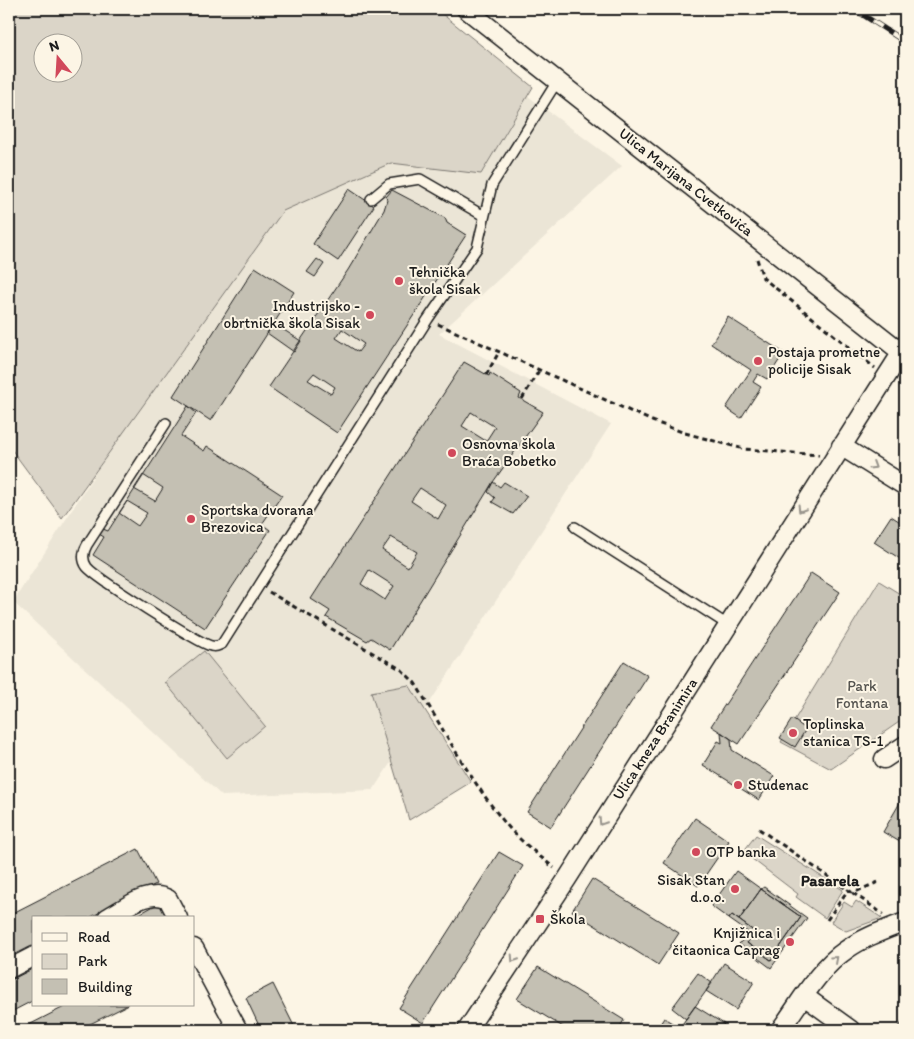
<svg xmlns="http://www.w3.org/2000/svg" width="914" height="1039" viewBox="0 0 914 1039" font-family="Itim,sans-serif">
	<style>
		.built { fill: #ebe5d6 }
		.green { fill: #dbd5c8; stroke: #7c7872; fill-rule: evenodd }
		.building { fill: #c4c0b3; stroke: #1c1c1c; fill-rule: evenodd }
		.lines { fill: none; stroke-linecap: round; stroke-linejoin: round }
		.service-casing { stroke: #1c1c1c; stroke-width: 12 }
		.minor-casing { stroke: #1c1c1c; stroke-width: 21 }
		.path { stroke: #1c1c1c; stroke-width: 3; stroke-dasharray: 5 4; stroke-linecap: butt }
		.service { stroke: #fcf5e5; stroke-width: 9 }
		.minor { stroke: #fcf5e5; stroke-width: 18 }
		.rail-casing { stroke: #1c1c1c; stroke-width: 5.5 }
		.rail { stroke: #fcf5e5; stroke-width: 4; stroke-dasharray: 11; stroke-linecap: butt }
		.oneway { stroke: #97938b }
		.poi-dot { fill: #d1495b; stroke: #fcf5e5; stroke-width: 2 }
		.labels { text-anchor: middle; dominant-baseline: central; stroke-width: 4; stroke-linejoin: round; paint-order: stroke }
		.street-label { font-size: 15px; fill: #1c1c1c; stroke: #fcf5e5 }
		.poi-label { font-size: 15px; fill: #1c1c1c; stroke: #fcf5e5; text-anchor: start }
		.park-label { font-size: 15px; fill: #555450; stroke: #fcf5e5 }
		.neighbourhood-label { font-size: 16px; font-weight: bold; fill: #1c1c1c; stroke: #fcf5e5 }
	</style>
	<rect width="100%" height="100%" fill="#fcf5e5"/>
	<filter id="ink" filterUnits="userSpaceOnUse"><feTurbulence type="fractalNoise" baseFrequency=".02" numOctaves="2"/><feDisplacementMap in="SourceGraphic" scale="10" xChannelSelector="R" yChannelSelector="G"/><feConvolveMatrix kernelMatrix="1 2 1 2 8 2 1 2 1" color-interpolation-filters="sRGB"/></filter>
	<g filter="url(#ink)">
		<path class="built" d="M521,91l101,75 -183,168 172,90 -238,366 -151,6 -209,-194 255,-398z"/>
		<path class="green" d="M9,9h427l97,78 -52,87 -90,-11 -108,48 -221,307 -53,-72zM42,42h30v30h-30z
			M879,581l26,16v121l-74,51 -50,-27z
			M204,651l61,75 -38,32 -62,-76z
			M409,685l62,97 -62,38 -38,-128z
			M756,835l87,55 -18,28 -29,-21 2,-3 -55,-42z
			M856,901l26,17 -36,13 -15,-9 13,-20 8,5z"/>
		<path class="building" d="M349,189l25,17 -36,55 -25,-17z
			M392,190l53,28 2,5 19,12 -129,198 -68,-46 79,-117 36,-60 3,-10 -1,-3zM342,329l22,15 -6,8 -22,-14zM314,373l21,14 -4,7 -23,-14z
			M317,259l7,5 -9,13 -8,-5z
			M255,267l39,25 -83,129 -38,-25z
			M728,317l56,36 -17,26 -9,-5 -5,8 8,5 -20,31 -15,-10 25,-38 -40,-26z
			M273,323l28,18 -7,11 -27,-19z
			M464,362l25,14 1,-3 31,20 -2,5 24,14 -50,70 -103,168 -19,-12 -4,3 -41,-24 4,-6 -19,-12zM471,412l24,15 -9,14 -24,-15zM420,488l26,17 -8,14 -27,-18zM391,537l26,15 -9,15 -26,-17zM369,570l25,16 -9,14 -24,-16z
			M188,406l8,7 -15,23 23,15 3,-5 75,49 -20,29 8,6 -65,98 -112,-73 11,-18 -5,-3 4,-5 5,2z
			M143,475l20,13 -8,13 -21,-12z
			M493,482l7,5 4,-5 23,14 -14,18 -21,-12 3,-4 -7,-6z
			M127,501l20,12 -9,13 -19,-13z
			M891,516l14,9v37l-31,-20z
			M811,573l29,19 -101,152 -28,-18z
			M624,661l24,15 -97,151 -24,-15z
			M792,719l14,10 -11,18 -15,-9z
			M721,732l10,7 1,11 42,26 -15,24 -56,-35 15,-24 4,2z
			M905,794v51l-22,-13z
			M695,818l34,23 -31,45 -34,-23z
			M138,849l18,35 -67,34h-55v28l-25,13v-44z
			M499,852l24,14 -100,157 -24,-15z
			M736,871l25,18 -22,31 -7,-5 -3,4 -18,-13z
			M592,879l87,54 -21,32 -86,-54z
			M764,887l43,31 -36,50 -32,-24 10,-11 -20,-14 3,-4 23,17 -8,11 24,17 30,-43 -40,-28z
			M761,889l40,28 -30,43 -24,-17 8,-11 -16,-12z
			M161,902l8,16h-37z
			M724,963l30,19 -18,28 -30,-19z
			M538,967l86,53 -6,10h-50l-51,-31z
			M34,968v32l-25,13v-32z
			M698,973l14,10 -26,36 -14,-11z
			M273,984l23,46h-35l-15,-32z
			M68,1005h60l-50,25h-59z
			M695,1006l29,18 -4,6h-42z
			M664,1018l16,10 -2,2h-22z
			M905,1018v12h-8z"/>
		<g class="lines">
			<g class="service-casing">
				<path id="service" d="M371,199l18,-15 31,-5 64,37
					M166,423l-79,122c-4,7 -5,15 0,22 9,11 110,75 124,79 5,1 7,0 11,-2l206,-325 49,-71 15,-63 66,-105
					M575,527l153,98"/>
			</g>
			<g class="minor-casing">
				<path id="minor" d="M466,9l439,346
					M841,446l64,40
					M884,759l21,-14
					M107,918c17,-9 42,-30 61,-19l10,19
					M194,948l44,82
					M9,969l25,-13
					M804,996l47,34
					M467,1030l100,-151 335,-527
					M780,1030c20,-27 38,-61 66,-80 18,-13 39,-20 59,-28"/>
			</g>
			<path class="path" d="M757,259l6,19 112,90
				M438,324l214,97 33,12 59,16 75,6
				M486,375l13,-23
				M522,399l18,-30
				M269,592l133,78 13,13c30,49 58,103 96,147 13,14 29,26 43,38
				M759,829l89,61
				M878,882l-25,11 30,21
				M827,920l21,-30 5,3"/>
			<use href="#service" class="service"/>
			<use href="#minor" class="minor"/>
			<g class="rail-casing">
				<path id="rail" d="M854,9l51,33"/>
			</g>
			<use href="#rail" class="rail"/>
		</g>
		<defs><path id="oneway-chevron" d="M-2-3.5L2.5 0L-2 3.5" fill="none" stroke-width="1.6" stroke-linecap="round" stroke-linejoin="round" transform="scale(1.25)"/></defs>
		<g class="oneway">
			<use href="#oneway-chevron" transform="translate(873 466) rotate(32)"/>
			<use href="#oneway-chevron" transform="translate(801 509) rotate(122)"/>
			<use href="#oneway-chevron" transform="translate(602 822) rotate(122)"/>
			<use href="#oneway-chevron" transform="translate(514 959) rotate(123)"/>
			<use href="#oneway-chevron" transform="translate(835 959) rotate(-42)"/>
		</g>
	</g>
	<g class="poi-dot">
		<circle cx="399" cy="281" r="5"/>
		<circle cx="370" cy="315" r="5"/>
		<circle cx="758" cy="361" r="5"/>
		<circle cx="452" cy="453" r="5"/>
		<circle cx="191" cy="519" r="5"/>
		<circle cx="793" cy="733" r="5"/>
		<circle cx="738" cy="785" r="5"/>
		<circle cx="696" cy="852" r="5"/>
		<circle cx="735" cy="889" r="5"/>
		<rect x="535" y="914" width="10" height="10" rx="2.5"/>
		<circle cx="790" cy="942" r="5"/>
	</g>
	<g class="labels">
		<g class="street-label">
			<text transform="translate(686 182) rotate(38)">Ulica Marijana Cvetkovića</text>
			<text transform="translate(655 739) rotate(-57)">Ulica kneza Branimira</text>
		</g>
		<g class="poi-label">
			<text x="409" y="272">Tehnička<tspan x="409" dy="17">škola Sisak</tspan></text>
			<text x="360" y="306" text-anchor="end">Industrijsko -<tspan x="360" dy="17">obrtnička škola Sisak</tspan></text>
			<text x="768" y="352">Postaja prometne<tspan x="768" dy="17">policije Sisak</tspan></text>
			<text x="462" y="444">Osnovna škola<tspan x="462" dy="17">Braća Bobetko</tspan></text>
			<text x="201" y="510">Sportska dvorana<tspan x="201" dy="17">Brezovica</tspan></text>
			<text x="803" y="724">Toplinska<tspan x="803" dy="17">stanica TS-1</tspan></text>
			<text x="748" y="785">Studenac</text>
			<text x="706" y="852">OTP banka</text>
			<text x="725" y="880" text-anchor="end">Sisak Stan<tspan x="725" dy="17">d.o.o.</tspan></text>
			<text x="550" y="919">Škola</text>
			<text x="780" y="933" text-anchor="end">Knjižnica i<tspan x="780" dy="17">čitaonica Caprag</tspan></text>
		</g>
		<g class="park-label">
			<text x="862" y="686">Park<tspan x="862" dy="17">Fontana</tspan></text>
		</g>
		<g class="neighbourhood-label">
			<text x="830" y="880">Pasarela</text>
		</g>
	</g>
	<rect width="914" height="1039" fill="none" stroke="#fcf5e5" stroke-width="30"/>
	<rect x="15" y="15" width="884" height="1009" fill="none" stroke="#1c1c1c" stroke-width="2" filter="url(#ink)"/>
	<rect x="32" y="916" width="162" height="90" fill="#fcf5e5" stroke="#a29e95"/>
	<rect x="42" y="933" width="25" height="8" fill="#fcf5e5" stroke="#a29e95"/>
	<text x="78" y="942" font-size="15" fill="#1c1c1c">Road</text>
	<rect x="42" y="954" width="25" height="15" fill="#dbd5c8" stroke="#a29e95"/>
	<text x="78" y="966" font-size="15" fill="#1c1c1c">Park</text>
	<rect x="42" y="979" width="25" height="15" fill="#c4c0b3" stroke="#a29e95"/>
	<text x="78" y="992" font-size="15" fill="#1c1c1c">Building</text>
	<g transform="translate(58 58) rotate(342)"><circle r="24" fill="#fcf5e5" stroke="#a29e95"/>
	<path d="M0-4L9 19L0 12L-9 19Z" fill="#d1495b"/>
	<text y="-8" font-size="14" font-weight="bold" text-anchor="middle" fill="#1c1c1c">N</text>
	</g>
</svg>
